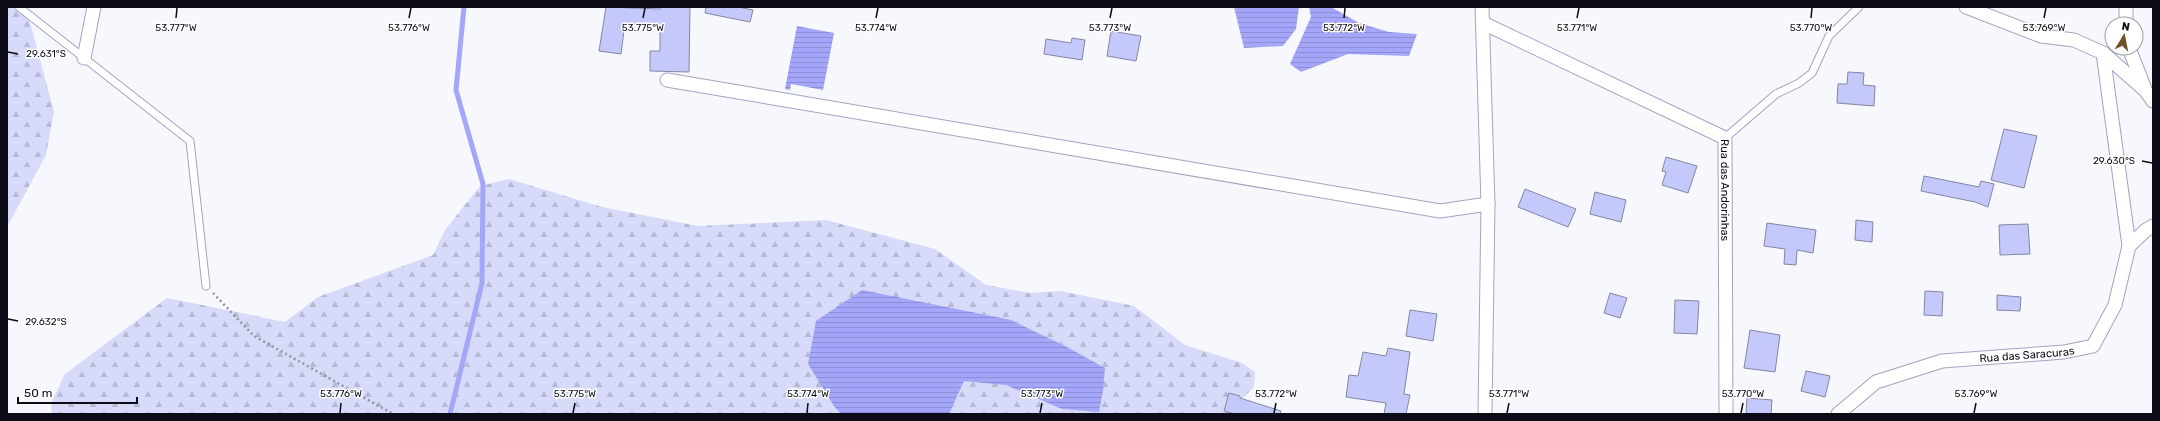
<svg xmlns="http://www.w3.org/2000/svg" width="2160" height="421" viewBox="0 0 2160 421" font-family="Rubik,sans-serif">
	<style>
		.forest { fill: url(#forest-firs) }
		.water { fill: url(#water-rules) }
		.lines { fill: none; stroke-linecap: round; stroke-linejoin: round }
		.stream { stroke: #a3a6f9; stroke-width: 5 }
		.building { fill: #c5c8fb; stroke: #8486a2 }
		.service-casing { stroke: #a2a4c2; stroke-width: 9 }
		.minor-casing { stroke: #a2a4c2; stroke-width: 15 }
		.path { stroke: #95959d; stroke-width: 2.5; stroke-dasharray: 2 3; stroke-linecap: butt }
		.service { stroke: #fff; stroke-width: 7 }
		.minor { stroke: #fff; stroke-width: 13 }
		.ticks { fill: none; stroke: #0c0c16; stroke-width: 1.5 }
		.labels { text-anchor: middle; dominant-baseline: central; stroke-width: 3; stroke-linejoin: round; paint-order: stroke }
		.street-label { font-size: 11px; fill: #0c0c16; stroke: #fff }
		.ticks-label { font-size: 10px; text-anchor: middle; fill: #0c0c16; stroke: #fff; stroke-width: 3; stroke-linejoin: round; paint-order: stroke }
	</style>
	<defs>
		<pattern id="forest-firs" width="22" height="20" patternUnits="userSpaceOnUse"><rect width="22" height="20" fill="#d7daf9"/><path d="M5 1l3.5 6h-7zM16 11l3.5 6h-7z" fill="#b7bad5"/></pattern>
		<pattern id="water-rules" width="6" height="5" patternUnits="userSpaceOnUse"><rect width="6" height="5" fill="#a3a6f9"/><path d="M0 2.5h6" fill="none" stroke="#8b8ed5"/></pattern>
	</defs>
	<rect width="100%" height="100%" fill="#f7f7fe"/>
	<path class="forest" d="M7,7h19l28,105 -8,43 -39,72z
		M509,179l93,28 96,19 128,-6 109,29 51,36 44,8 30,-2 74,15 51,39 57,18 13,9 -1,15 -22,22 -1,5h-1180l1,-13 13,-27 102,-76 118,24 33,-25 115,-42 12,-25 35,-44z"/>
	<path class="water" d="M1234,7h65l-3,22 -13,17 -39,2z
		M1309,7h22l28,16 30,9 28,2 -8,22 -61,-2 -47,18 -11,-8 21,-47z
		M797,26l37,7 -11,57 -32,-6 -1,6 -5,-1z
		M862,290l149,30 56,27 38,21 -2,23 -4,21 -37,-3 -56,-24 -42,-4 -15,33h-108l-7,-8 -26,-42 8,-43z"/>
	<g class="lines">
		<path class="stream" d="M450,414l32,-131 1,-99 -27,-94 8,-83"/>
	</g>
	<path class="building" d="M606,7l54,2v-2h30l-1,65 -39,-1v-20h10v-25l-35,-3 -4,31 -22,-3z
		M706,7h32l15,3 -3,12 -45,-9z
		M1111,31l30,5 -5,25 -29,-5z
		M1072,38l13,2 -3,20 -38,-6 2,-15 25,4z
		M1848,72l16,1 -1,12 12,1 -1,20 -37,-3 1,-19h9z
		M2004,129l33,7 -13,52 -33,-8z
		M1666,157l31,9 -9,27 -26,-8 4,-13 -4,-1z
		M1924,176l55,11 2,-6 13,3 -6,23 -13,-5 -54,-11z
		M1525,189l51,20 -8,18 -50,-20z
		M1595,192l31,8 -5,22 -31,-8z
		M1856,220l17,2 -1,20 -17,-2z
		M1767,223l49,7 -3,23 -16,-3 -1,15 -12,-1 1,-15 -21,-3z
		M2028,224l2,30 -30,1 -1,-30z
		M1925,291l18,1 -1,24 -18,-1z
		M1610,293l17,5 -7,20 -16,-5z
		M1997,295l24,2 -1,14 -23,-1z
		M1675,300l24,1 -2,33 -23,-1z
		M1410,310l27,4 -4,27 -27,-5z
		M1750,330l30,5 -5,37 -31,-4z
		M1388,348l22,4 -6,42 6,1 -4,19h-22l2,-11 -40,-6 3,-22 9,1 5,-24 23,4z
		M1806,371l24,5 -5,21 -24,-6z
		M1229,393l11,3v2l41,13 -1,3h-45l-11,-3z
		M1747,398l25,2 -1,14h-25z"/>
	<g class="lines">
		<g class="service-casing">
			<path id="service" d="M19,7l171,134 16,145
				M1725,138l51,-44 23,-11 13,-10 17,-37 30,-29"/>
		</g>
		<g class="minor-casing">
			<g id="minor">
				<path d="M1482,7l6,197 -3,210"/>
				<path d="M1966,7l75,29 33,4 29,13 42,37 8,11"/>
				<path id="s1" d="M1483,23l242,115 1,276"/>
				<path d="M2126,24v-17"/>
				<path d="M2129,48l16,41"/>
				<path d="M2103,53l26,193"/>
				<path d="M84,58l10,-51"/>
				<path d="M667,80l773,131 48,-7"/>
				<path id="s2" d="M1838,414l38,-32 66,-21 122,-9 29,-6 22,-41 14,-59 17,-16 7,-4"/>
			</g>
		</g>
		<path class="path" d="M213,293l41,43 139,78"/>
		<use href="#service" class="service"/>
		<use href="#minor" class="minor"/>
	</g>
	<path class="ticks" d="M176,18l1,-10M409,18l2,-10M643,18l2,-10M876,18l2,-10M1110,18l2,-10M1344,18l1,-10M1577,18l2,-10M1811,18l1,-10M2044,18l2,-10M8,52l10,2M2142,161l10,2M8,319l10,2M340,413l1,-10M573,413l2,-10M807,413l1,-10M1040,413l2,-10M1274,413l2,-10M1507,413l2,-10M1741,413l2,-10M1974,413l2,-10"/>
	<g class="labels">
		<g class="street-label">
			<text stroke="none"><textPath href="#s1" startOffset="320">Rua das Andorinhas</textPath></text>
			<text stroke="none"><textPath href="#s2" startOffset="204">Rua das Saracuras</textPath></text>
		</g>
	</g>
	<g class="ticks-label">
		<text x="176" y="31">53.777°W</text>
		<text x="409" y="31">53.776°W</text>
		<text x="643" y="31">53.775°W</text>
		<text x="876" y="31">53.774°W</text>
		<text x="1110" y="31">53.773°W</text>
		<text x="1344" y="31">53.772°W</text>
		<text x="1577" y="31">53.771°W</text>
		<text x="1811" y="31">53.770°W</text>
		<text x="2044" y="31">53.769°W</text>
		<text x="46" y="57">29.631°S</text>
		<text x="2114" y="164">29.630°S</text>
		<text x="46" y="325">29.632°S</text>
		<text x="341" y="397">53.776°W</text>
		<text x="575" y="397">53.775°W</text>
		<text x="808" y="397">53.774°W</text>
		<text x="1042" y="397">53.773°W</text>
		<text x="1276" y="397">53.772°W</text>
		<text x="1509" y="397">53.771°W</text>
		<text x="1743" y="397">53.770°W</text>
		<text x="1976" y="397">53.769°W</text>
	</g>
	<rect width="2160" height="421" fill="none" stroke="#0c0c16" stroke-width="16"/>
	<g transform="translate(2124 36) rotate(10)"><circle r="19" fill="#ffffff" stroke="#9e9ea2"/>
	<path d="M0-3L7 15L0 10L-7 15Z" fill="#6f4f25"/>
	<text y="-6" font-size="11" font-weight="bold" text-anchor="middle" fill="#0c0c16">N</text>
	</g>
	<path d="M18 397v6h119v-6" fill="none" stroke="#0c0c16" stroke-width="2"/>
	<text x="24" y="397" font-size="12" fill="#0c0c16" stroke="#ffffff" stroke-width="3" paint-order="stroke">50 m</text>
</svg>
